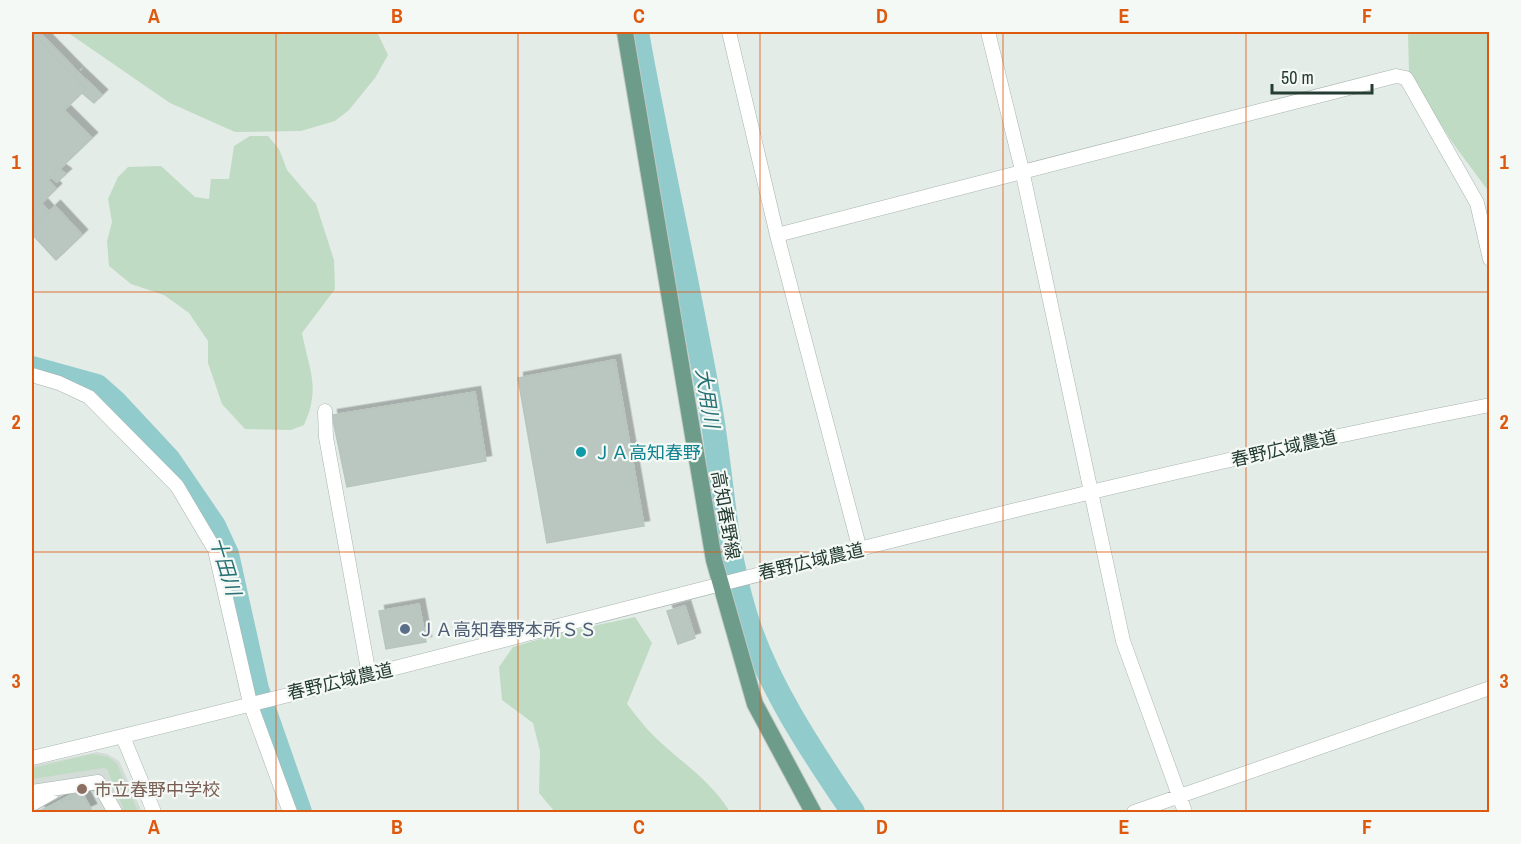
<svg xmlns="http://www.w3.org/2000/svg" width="1521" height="844" viewBox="0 0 1521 844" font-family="'Archivo Narrow','Noto Sans JP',sans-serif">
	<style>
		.built { fill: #d3dcd6 }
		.green { fill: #c0dbc3 }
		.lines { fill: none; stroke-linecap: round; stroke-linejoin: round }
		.river { stroke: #92cbcc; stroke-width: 24 }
		.building { fill: #bac7c0; stroke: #b7c5bd; stroke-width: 1.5; filter: url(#shadow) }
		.minor-casing { stroke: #a7b4ae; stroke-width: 15 }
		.major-casing { stroke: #c2c8c6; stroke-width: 18 }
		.minor { stroke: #fff; stroke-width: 14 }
		.major { stroke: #6d9d8a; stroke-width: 16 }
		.grid { fill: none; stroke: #de580e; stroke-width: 1.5; stroke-opacity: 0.55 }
		.culture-dot { fill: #0f9aa8; stroke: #f5f9f6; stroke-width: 2 }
		.service-dot { fill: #5c6f8a; stroke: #f5f9f6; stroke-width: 2 }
		.education-dot { fill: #8d6e63; stroke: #f5f9f6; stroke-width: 2 }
		.labels { text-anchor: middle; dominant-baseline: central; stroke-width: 4.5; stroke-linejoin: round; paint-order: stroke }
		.street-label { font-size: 18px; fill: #253c33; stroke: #f5f9f6 }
		.culture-label { font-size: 18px; fill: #0d838f; stroke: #f5f9f6; text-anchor: start }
		.service-label { font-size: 18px; fill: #4e5e75; stroke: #f5f9f6; text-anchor: start }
		.education-label { font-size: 18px; fill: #785e54; stroke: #f5f9f6; text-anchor: start }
		.water-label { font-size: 20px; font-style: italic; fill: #257173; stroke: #f5f9f6 }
		.neatline { fill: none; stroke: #de580e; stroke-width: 2 }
		.grid-label { font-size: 20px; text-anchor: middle; font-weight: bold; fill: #de580e }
	</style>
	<defs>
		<filter id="shadow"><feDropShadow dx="5.5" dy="-5.5" stdDeviation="0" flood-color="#0004"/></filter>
	</defs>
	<rect width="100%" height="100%" fill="#e4ece8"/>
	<path class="built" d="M97,752l10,2 12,7 23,51h-110v-46z"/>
	<path class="green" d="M67,32h310l11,23 -13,23 -26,32 -14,11 -34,10 -66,1 -65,-29z
		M1408,32h81v160l-37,-50 -43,-68z
		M250,136h18l11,13 8,21 29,34 18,56 1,29 -33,44c7,37 19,55 2,92l-13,5 -46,-1 -23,-25 -14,-41v-22l-19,-28 -25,-18 -33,-11 -22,-18 -2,-25 5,-19 -4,-23 10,-22 10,-10 33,-1 34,31 14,2 2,-20h18l5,-33z
		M635,617l17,26 -25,61c7,9 14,18 21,26 27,29 60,46 82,82h-175l-16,-19 1,-42 -7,-28 -31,-23 -3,-33 14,-20 47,-14z
		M93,754l15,3 9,7 21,48 -17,-1 2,-3 -16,-39 -4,-1 -71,11v-11z"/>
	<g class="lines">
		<path class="river" d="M637,32c22,124 51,248 73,373 12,68 14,138 34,205 20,70 68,142 109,202
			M32,368l65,18 18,16 54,58 45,66 13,28 30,135 43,123"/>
	</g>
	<path class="building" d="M32,32l54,57 -22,21 28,28 -44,42 8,9 -24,23z
		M32,32h7l39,40 -5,3z
		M79,73l23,22 -8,8 -12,-10 4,-4 -11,-12z
		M59,169l7,5 -9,8 -6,-5z
		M41,203l8,9 -17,16v-16z
		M55,206l27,29 -26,25 -24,-26v-6z
		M615,360l29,166 -97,17 -29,-165z
		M475,392l11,69 -139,26 -15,-72z
		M419,604l7,38 -40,7 -7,-38z
		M685,606l10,32 -17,6 -11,-33z
		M81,789l1,3 -36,20h-7z
		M82,792l9,17 -7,3h-38z"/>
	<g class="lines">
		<g class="minor-casing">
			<path id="minor" d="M729,32l48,203 83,315
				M988,32l34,138 101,471 62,171
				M777,235l619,-159 10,2 71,125 13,56
				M32,375l27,8 30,14 88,89 38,64 35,153 40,109
				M325,411l1,26 43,238
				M123,737l31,75
				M32,758c486,-115 966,-257 1458,-353
				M32,792l66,-10 17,30
				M32,804l21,-12
				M1134,812l356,-124"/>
		</g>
		<g class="major-casing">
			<path id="major" d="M625,32l89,528 41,144 58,108"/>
		</g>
		<use href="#minor" class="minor"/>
		<use href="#major" class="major"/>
	</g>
	<path class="grid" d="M276,32v780M518,32v780M760,32v780M1003,32v780M1246,32v780M32,292h1458M32,552h1458"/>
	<circle class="culture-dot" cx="581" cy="452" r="6"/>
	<circle class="service-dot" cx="405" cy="629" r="6"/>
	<circle class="education-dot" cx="82" cy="789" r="6"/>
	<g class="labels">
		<g class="street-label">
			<text transform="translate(1284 448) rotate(-13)">春野広域農道</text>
			<text transform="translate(726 515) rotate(80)">高知春野線</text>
			<text transform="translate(811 561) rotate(-13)">春野広域農道</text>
			<text transform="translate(340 681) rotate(-13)">春野広域農道</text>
		</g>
		<g class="culture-label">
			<text x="593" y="452">ＪＡ高知春野</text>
		</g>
		<g class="service-label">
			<text x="417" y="629">ＪＡ高知春野本所ＳＳ</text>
		</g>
		<g class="education-label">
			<text x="94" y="789">市立春野中学校</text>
		</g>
		<g class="water-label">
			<text transform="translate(708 398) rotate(81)">大用川</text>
			<text transform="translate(226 566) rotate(73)">十田川</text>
		</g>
	</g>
	<rect width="1521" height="844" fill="none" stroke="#f5f9f6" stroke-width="66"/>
	<path d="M1272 84v9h100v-9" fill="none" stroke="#253c33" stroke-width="3"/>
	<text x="1281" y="84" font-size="18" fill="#253c33" stroke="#f5f9f6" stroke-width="4.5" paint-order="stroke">50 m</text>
	<rect x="33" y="33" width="1455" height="778" class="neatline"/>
	<g class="grid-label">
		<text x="154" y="23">A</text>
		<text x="397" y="23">B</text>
		<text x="639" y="23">C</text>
		<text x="882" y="23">D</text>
		<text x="1124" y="23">E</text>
		<text x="1367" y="23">F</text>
		<text x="16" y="169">1</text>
		<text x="1504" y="169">1</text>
		<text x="16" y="429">2</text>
		<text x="1504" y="429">2</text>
		<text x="16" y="688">3</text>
		<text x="1504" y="688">3</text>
		<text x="154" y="834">A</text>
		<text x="397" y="834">B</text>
		<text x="639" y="834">C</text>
		<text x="882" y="834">D</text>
		<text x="1124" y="834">E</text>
		<text x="1367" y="834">F</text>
	</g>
</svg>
